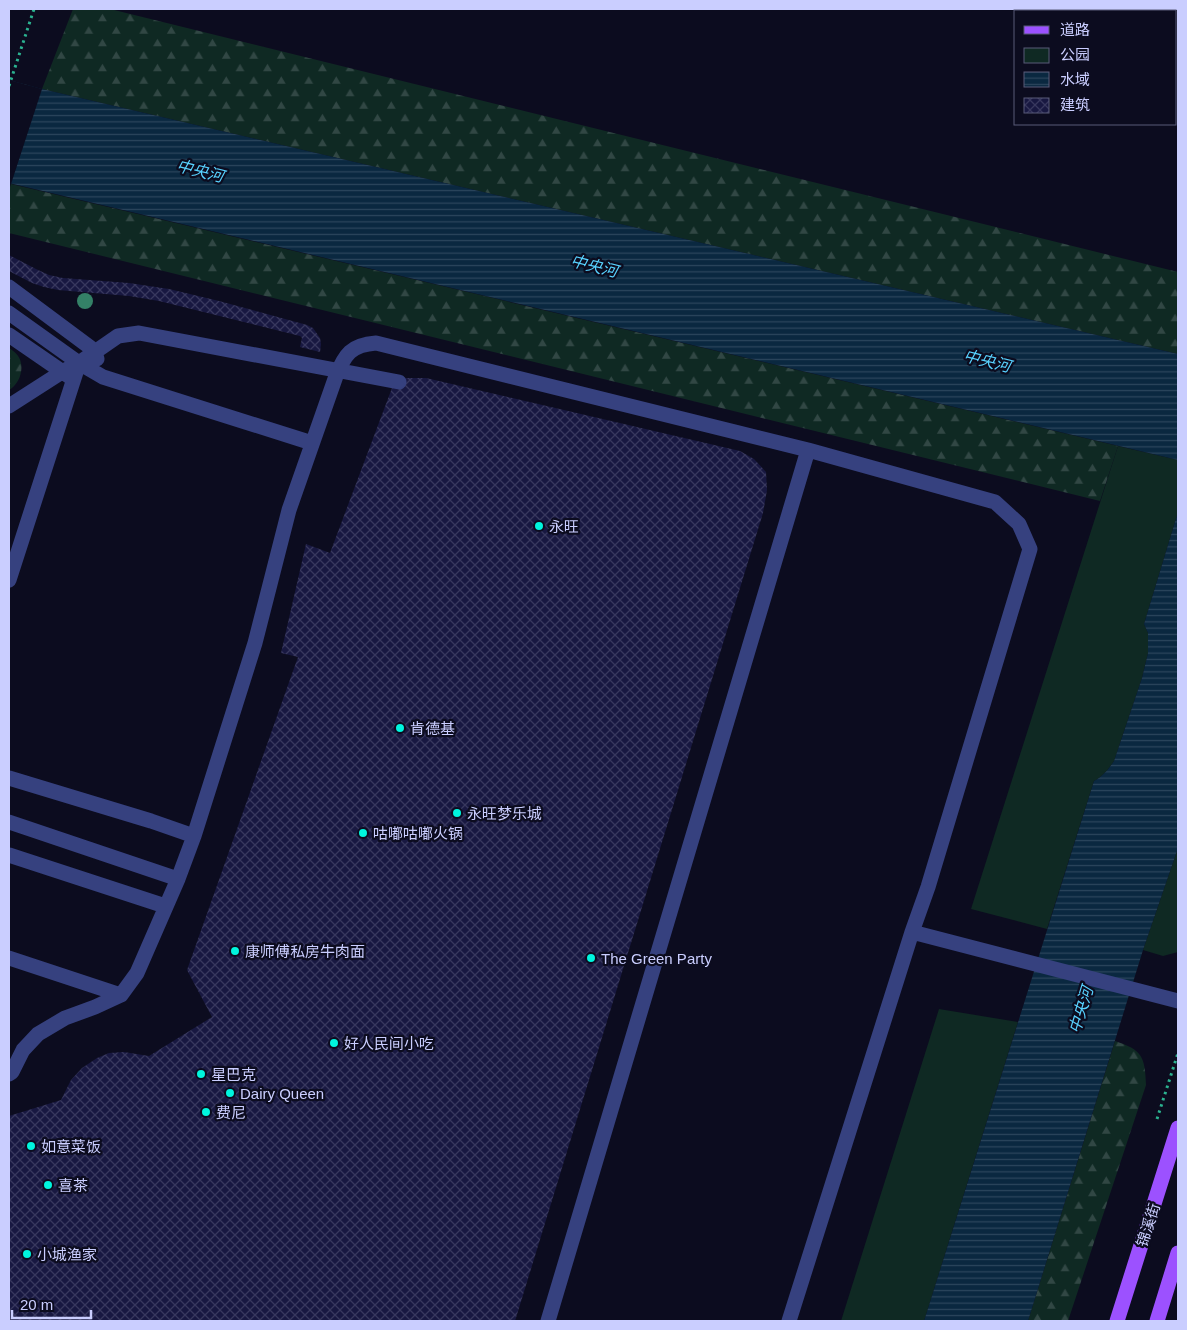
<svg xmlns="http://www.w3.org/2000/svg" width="1187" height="1330" viewBox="0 0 1187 1330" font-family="Helvetica,'Noto Sans SC',sans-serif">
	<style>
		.green { fill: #0f2923 }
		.forest { fill: url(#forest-firs) }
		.water { fill: url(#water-rules) }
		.pier { fill: #0c0c1f }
		.building { fill: url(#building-cross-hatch) }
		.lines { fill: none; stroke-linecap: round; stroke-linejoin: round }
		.path { stroke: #2bb290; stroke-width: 3; stroke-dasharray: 2.5 4; stroke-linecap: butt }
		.minor { stroke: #36417f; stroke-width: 15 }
		.major { stroke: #9c51ff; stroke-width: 15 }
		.tree { fill: #348167 }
		.poi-dot { fill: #00f5de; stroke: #0c0c1f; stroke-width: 2 }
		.labels { text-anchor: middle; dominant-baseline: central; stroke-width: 4.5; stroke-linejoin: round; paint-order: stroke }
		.poi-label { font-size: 15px; fill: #caceff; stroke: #0c0c1f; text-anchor: start }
		.street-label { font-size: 15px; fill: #caceff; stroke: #0c0c1f }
		.water-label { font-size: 16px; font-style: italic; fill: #58d2ff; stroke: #0c0c1f }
	</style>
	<defs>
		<pattern id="forest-firs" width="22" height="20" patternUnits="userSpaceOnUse" patternTransform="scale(1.25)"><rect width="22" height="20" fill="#0f2923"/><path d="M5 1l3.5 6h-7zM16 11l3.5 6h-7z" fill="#314744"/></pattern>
		<pattern id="water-rules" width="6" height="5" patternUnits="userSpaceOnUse" patternTransform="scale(1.25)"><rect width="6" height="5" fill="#0a2840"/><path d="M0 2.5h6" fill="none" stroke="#2c465d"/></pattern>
		<pattern id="building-cross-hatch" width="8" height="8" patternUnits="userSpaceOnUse" patternTransform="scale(1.25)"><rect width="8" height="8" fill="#181841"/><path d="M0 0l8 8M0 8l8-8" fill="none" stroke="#38385e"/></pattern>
	</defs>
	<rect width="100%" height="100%" fill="#0c0c1f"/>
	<path class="green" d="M1118,446l60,14v52l-34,112 4,9v20l-6,25 -28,83c-6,9 -11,15 -20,20l-47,148 -76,-20z
		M1178,848v104l-15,4 -20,-6z
		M939,1009l79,13 -94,299h-83z"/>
	<path class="forest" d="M73,9h37l1068,263v82l-1136,-265z
		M11,184l1107,262 -18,55 -1091,-268v-43z
		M9,348c5,3 11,8 12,15 2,10 -3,22 -12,27z
		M1115,1041c27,9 30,15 31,44l-78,236h-40z"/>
	<path class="water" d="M9,80l33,9 1136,265v106l-1169,-277z
		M1178,512v336l-35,102 -115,371h-104l170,-540c9,-5 14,-11 20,-20l28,-83 6,-25v-20l-4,-9z"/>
	<path class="pier" d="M9,80l33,9 -31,95 -2,-1z"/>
	<path class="building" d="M9,255l27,14 13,6 14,3 66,5 40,6 50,12 88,24 6,3 7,10 1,6 -1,8 -20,-5 2,-9 -2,-2 -141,-35 -30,-5 -71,-6 -14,-3 -12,-4 -23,-12z
		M406,378h20l314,73 14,8 12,13 1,18 -4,23 -248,808h-506v-205l52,-16 10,-20 11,-12 15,-10 12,-5 15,-1 25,4 63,-39 -25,-47 111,-313 -17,-4 25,-109 24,9 62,-165z"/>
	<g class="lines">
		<path class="path" d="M9,86l25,-77
			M1157,1119l21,-66"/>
		<path class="minor" d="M9,287l86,64 2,8
			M9,313l70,50 24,14 209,66
			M9,335l61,42
			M9,406l53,-34 17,-9 39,-27 21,-3 260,49
			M9,580l70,-217
			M9,778l142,43 43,15
			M9,822l169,57
			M9,855l156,51
			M912,932l266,69
			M9,958l112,37
			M9,1074l3,-2 11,-22 15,-16 27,-16 30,-11 26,-12 16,-22 41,-94 16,-43 61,-193 34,-133 47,-134c9,-22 15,-31 40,-33l432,107 187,52 24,22 11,25 -102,338 -16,45 -123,389
			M548,1321l260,-871"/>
		<path class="major" d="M1117,1321l61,-193
			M1157,1321l21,-68"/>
	</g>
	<circle class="tree" cx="85" cy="301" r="8"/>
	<g class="poi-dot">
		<circle cx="539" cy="526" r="5"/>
		<circle cx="400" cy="728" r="5"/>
		<circle cx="457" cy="813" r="5"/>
		<circle cx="363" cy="833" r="5"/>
		<circle cx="235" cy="951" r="5"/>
		<circle cx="591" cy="958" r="5"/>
		<circle cx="334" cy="1043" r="5"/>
		<circle cx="201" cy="1074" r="5"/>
		<circle cx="230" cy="1093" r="5"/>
		<circle cx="206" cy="1112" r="5"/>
		<circle cx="31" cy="1146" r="5"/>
		<circle cx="48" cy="1185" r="5"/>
		<circle cx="27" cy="1254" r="5"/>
	</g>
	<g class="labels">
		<g class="poi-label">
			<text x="549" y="526">永旺</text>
			<text x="410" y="728">肯德基</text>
			<text x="467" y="813">永旺梦乐城</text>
			<text x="373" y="833">咕嘟咕嘟火锅</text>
			<text x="245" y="951">康师傅私房牛肉面</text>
			<text x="601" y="958">The Green Party</text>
			<text x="344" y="1043">好人民间小吃</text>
			<text x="211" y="1074">星巴克</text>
			<text x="240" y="1093">Dairy Queen</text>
			<text x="216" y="1112">费尼</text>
			<text x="41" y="1146">如意菜饭</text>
			<text x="58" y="1185">喜茶</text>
			<text x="37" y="1254">小城渔家</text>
		</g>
		<g class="street-label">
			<text transform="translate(1148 1225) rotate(-72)">锦溪街</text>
		</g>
		<g class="water-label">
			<text transform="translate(200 171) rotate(14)">中央河</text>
			<text transform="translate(594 266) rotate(14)">中央河</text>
			<text transform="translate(987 361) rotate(14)">中央河</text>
			<text transform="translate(1081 1010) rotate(-73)">中央河</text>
		</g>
	</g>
	<rect width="1187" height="1330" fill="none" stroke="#caceff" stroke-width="20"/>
	<rect x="1014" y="10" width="162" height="115" fill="#0c0c1f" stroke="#585a79"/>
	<rect x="1024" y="26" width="25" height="8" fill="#9c51ff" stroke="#585a79"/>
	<text x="1060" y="35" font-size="15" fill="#caceff">道路</text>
	<rect x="1024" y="48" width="25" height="15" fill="#0f2923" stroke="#585a79"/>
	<text x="1060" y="60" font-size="15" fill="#caceff">公园</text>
	<rect x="1024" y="72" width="25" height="15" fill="url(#water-rules)" stroke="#585a79"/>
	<text x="1060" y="85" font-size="15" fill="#caceff">水域</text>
	<rect x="1024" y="98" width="25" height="15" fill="url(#building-cross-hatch)" stroke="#585a79"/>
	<text x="1060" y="110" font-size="15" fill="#caceff">建筑</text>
	<path d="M12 1310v8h79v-8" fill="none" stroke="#caceff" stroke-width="2.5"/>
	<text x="20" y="1310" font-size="15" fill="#caceff" stroke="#0c0c1f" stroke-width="4" paint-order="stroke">20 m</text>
</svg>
